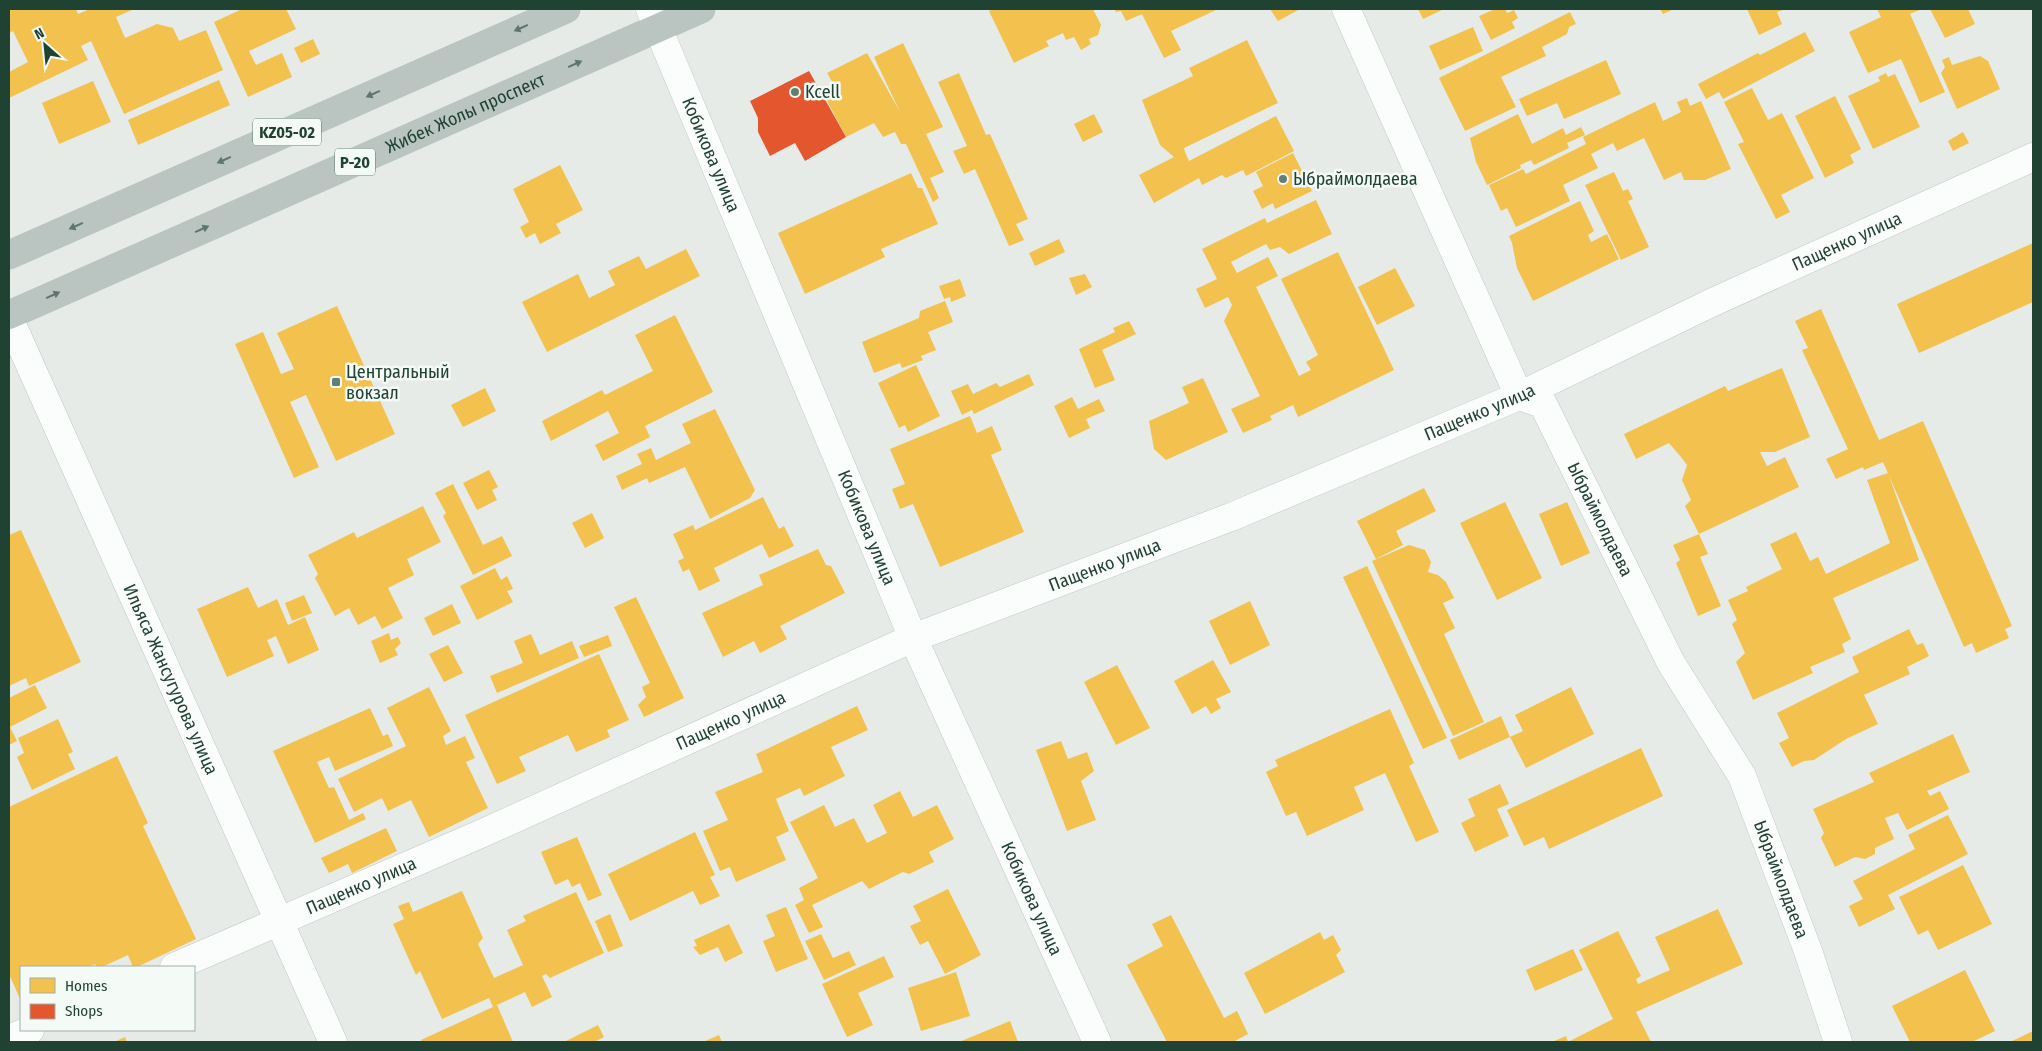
<svg xmlns="http://www.w3.org/2000/svg" width="2042" height="1051" viewBox="0 0 2042 1051" font-family="'Fira Sans Condensed',sans-serif">
	<style>
		.homes { fill: #f2c14e }
		.shops { fill: #e4572e }
		.lines { fill: none; stroke-linecap: round; stroke-linejoin: round }
		.street-casing { stroke: #c3c8c5; stroke-width: 29 }
		.secondary-casing { stroke: #bfc7c3; stroke-width: 29 }
		.highway-casing { stroke: #bdc7c3; stroke-width: 29 }
		.street { stroke: #fbfcfc; stroke-width: 28 }
		.secondary { stroke: #fbfcfc; stroke-width: 28 }
		.highway { stroke: #bac4c0; stroke-width: 28 }
		.oneway { fill: #5e766b }
		.poi-dot { fill: #657d72; stroke: #f4faf6; stroke-width: 2 }
		.labels { text-anchor: middle; dominant-baseline: central; stroke-width: 5; stroke-linejoin: round; paint-order: stroke }
		.shield { fill: #f4faf6; stroke: #60796e; stroke-width: 1 }
		.shield-label { font-size: 16px; font-weight: bold; fill: #204233 }
		.poi-label { font-size: 18px; fill: #204233; stroke: #f4faf6; text-anchor: start }
		.street-label { font-size: 18px; fill: #204233; stroke: #f4faf6 }
	</style>
	<rect width="100%" height="100%" fill="#e6ebe8"/>
	<path class="homes" d="M9,9h67l2,5 12,-5h44l-18,8 9,21 32,-14 16,4 6,13 27,-11 17,40 -99,44 -33,-73 -10,5 7,14 -79,38v-26l19,-10 -15,-31 -4,2z
		M242,9h44l10,20 -47,22 7,14 26,-12 10,24 -44,20 -34,-75z
		M994,9h99l8,16 -3,10 -9,4 2,5 -10,6 -7,-13 -8,3 -3,-7 -17,8 3,5 -35,17 -25,-52z
		M1114,9h104l-47,22 10,19 -17,8 -22,-44 -16,7 -5,-10 -5,1z
		M1270,9h30l-22,12z
		M1418,9h26l-21,10z
		M1495,9h10l2,4 7,-3 4,8 -6,4 3,6 -24,12 -12,-24z
		M1660,9h14l-11,5z
		M1747,9h38l-8,3 5,12 -23,11z
		M1877,9h45l-12,5 35,78 -25,11 -19,-44 -33,14 -19,-41 32,-15z
		M1930,9h38l7,15 -30,14z
		M1570,12l6,12 -7,3 -2,7 -25,13 4,9 -45,21 15,30 -51,24 -26,-53z
		M1473,27l10,24 -43,19 -11,-24z
		M1805,32l10,19 -92,48 -4,-7 -13,7 -8,-15 60,-31 2,2z
		M313,39l7,15 -19,9 -7,-15z
		M1247,40l31,63 -94,45 1,4 4,9 87,-45 18,35 -48,25 -3,-6 -17,8 -4,-3 -20,10 -3,-7 -45,25 -15,-28 35,-18 -14,-12 -18,-45 51,-24 -4,-8z
		M903,43l40,84 -17,7 18,38 -14,6 9,20 -6,4 -27,-58h-5l-6,-12 -12,5 -9,-14 -28,14 -21,-40 12,-7 -10,-17 40,-20 33,59 -26,-55z
		M1980,56l8,5 12,28 -43,20 -16,-36 4,-6 -3,-7 7,-3 3,8z
		M1606,60l15,34 -57,25 -7,-16 -30,13 -8,-17z
		M959,73l27,62 4,-1 38,85 -12,5 8,16 -15,6 -34,-77 -11,5 -11,-23 14,-5 -29,-64z
		M1886,73l2,4 7,-3 25,53 -47,22 -25,-53 32,-15 -2,-4z
		M219,80l11,25 -92,40 -10,-25z
		M93,81l18,41 -52,22 -17,-41z
		M1752,88l16,32 14,-7 32,65 -33,17 9,17 -14,7 -38,-75 6,-2 -20,-40z
		M1835,96l26,53 -11,6 4,8 -29,15 -30,-62z
		M1687,98l3,8 11,-5 30,68 -26,11h-21l-3,-8 -17,8 -20,-42 -27,13 -4,-8 -22,11 7,14 -35,17 7,16 -54,26 -9,-19 -6,3 -12,-26 34,-16 3,5 60,-30 -3,-7 72,-35 8,19 18,-9 -4,-10z
		M1094,114l9,18 -20,10 -9,-18z
		M1518,114l14,30 31,-16 3,7 15,-8 4,8 -18,8 2,5 -35,17 -3,-5 -11,5 1,3 -34,17 -11,-23 -6,-24z
		M1963,132l6,11 -16,8 -5,-10z
		M1293,153l19,38 -37,18 -2,-6 -11,6 -9,-18 10,-5 -7,-14z
		M560,165l23,45 -27,14 5,9 -21,11 -5,-11 -9,5 -6,-11 9,-5 -16,-33z
		M1614,172l9,19 5,-2 5,10 -5,2 21,46 -28,13 -36,-75z
		M911,173l7,15h4l16,36 -57,25 4,8 -80,37 -27,-61z
		M1316,200l16,34 -43,20 -9,-7 -10,3 -4,-6 -35,18 6,11 31,-16 10,19 -22,11 43,89 12,-6 -5,-8 12,-7 -37,-76 57,-27 56,118 -96,47 -5,-12 -23,11 2,4 -29,13 -12,-24 29,-13 -36,-75 8,-16 -4,-8 -23,11 -9,-19 21,-10 -15,-30 63,-31 2,5z
		M1580,201l14,30 -6,4 3,7 16,-8 12,25 -86,42 -16,-33 -5,-25 -3,-7z
		M1059,239l6,13 -30,14 -6,-13z
		M2033,243v59l-114,51 -22,-49z
		M686,249l14,27 -153,76 -25,-50 56,-28 11,24 26,-13 -7,-14 31,-15 7,13z
		M1395,268l20,38 -38,19 -19,-38z
		M1085,274l7,13 -16,8 -7,-17z
		M960,279l6,17 -15,6 -1,-5 -6,2 -5,-13z
		M945,301l8,21 -25,10 8,18 -15,6 2,4 -21,8 -2,-5 -26,10 -12,-31 57,-24 1,-7z
		M337,306l58,128 -59,27 -30,-66 -16,7 29,65 -25,11 -59,-134 28,-12 18,42 13,-5 -17,-36z
		M1821,309l58,131 44,-19 89,205 -7,3 4,9 -33,15 -4,-10 -8,4 -81,-185 -19,8 -1,-3 -27,12 -10,-20 22,-10 -46,-99 6,-2 -13,-27z
		M675,315l38,77 -68,34 5,11 -47,24 -8,-16 24,-12 -11,-22 -57,30 -9,-20 60,-31 3,5 48,-24 -18,-36z
		M1129,321l7,13 -34,16 13,30 -20,8 -16,-39 36,-17 -2,-4z
		M916,365l24,51 -32,16 -3,-7 -6,3 -21,-45z
		M1782,368l28,69 -35,15h-15l7,14 18,-9 14,30 -100,47 -14,-28 6,-6 -9,-20 5,-15 -6,-8 -12,-14 -33,16 -12,-25 101,-48 3,5z
		M1029,374l5,11 -60,29 -2,-4 -10,5 -11,-24 17,-7 5,10 23,-11 4,4z
		M1203,378l25,54 -62,28 -12,-11 -5,-28 40,-18 -7,-16z
		M485,388l11,23 -33,16 -12,-22z
		M1072,397l6,12 21,-10 6,12 -19,8 4,9 -21,10 -15,-32z
		M715,409l40,81 -5,8 -40,21 -25,-52 -36,16 -2,-5 -25,12 -6,-14 26,-12 -5,-10 14,-6 5,12 35,-17 -9,-19z
		M970,416l7,17 15,-7 10,24 -11,5 33,77 -84,35 -27,-63 -13,5 -8,-20 13,-5 -15,-35z
		M489,470l9,17 -6,3 5,10 -20,10 -14,-27z
		M1888,473l31,87 -86,38 18,41 -9,5 3,8 -35,15 3,6 -60,27 -17,-38 9,-9 -13,-29 5,-4 -9,-20 20,-9 -2,-4 36,-18 -12,-25 26,-12 14,29 8,-4 8,17 64,-31 -23,-63z
		M453,484l30,61 19,-9 10,20 -39,19 -30,-59 3,-3 -11,-20z
		M1424,488l12,23 -40,20 7,14 -27,14 -19,-38z
		M763,497l16,32 5,-3 10,20 -25,12 -7,-14 -48,24 6,13 -21,10 -10,-22 -6,3 -5,-11 6,-3 -11,-24 20,-9 2,5z
		M1505,502l37,76 -45,22 -37,-77z
		M1567,502l23,51 -29,13 -22,-52z
		M423,506l18,36 -34,17 7,16 -26,13 15,30 -21,11 -7,-13 -17,9 -9,-17 -14,8 -20,-38 3,-4 -10,-19 46,-23 3,6z
		M592,513l12,25 -19,10 -13,-25z
		M21,530l60,132 -52,24 -3,-8 -17,8v-151z
		M1699,534l9,20 -8,3 21,49 -23,10 -22,-53 4,-3 -7,-15z
		M1409,545l16,5 6,12 -3,10 10,3 8,7 8,16 -11,5 12,25 -11,6 40,88 -31,14 -81,-175z
		M818,549l8,16 5,1 14,27 -65,33 7,13 -27,14 -6,-12 -31,16 -21,-44 61,-28 -4,-10z
		M1367,566l80,172 -24,11 -80,-172z
		M495,568l6,12 6,-4 6,13 -6,2 6,11 -36,18 -17,-34z
		M248,587l10,21 19,-9 11,26 17,-8 14,33 -31,14 -12,-28 -9,4 7,16 -47,21 -30,-68z
		M304,595l8,18 -20,8 -7,-18z
		M636,597l48,101 -40,19 -6,-12 8,-8 -4,-10 8,-4 -36,-76z
		M1250,601l20,44 -40,20 -21,-44z
		M452,604l9,19 -28,13 -9,-18z
		M1909,629l8,16 6,-2 6,13 -22,11 3,7 -46,21 14,29 -32,15 -32,21 -10,1 -12,6 -13,-24 10,-5 -12,-25 82,-41 -7,-15z
		M389,633l2,7 7,-3 3,6 -6,6 3,6 -18,8 -9,-22z
		M531,634l9,21 32,-14 7,17 -82,35 -7,-17 33,-13 -9,-22z
		M608,635l4,11 -28,11 -5,-11z
		M448,645l15,28 -19,9 -15,-28z
		M599,654l30,66 -22,10 3,7 -34,15 -8,-17 -49,22 7,14 -29,13 -32,-69z
		M1213,660l18,32 -15,7 5,9 -10,6 -5,-8 -14,8 -18,-33z
		M1117,665l33,63 -34,17 -32,-63z
		M35,685l12,23 -37,19 7,14 -8,4v-47z
		M429,687l22,44 -8,5 3,9 19,-9 10,22 -9,4 22,46 -59,29 -18,-37 -23,11 -6,-13 -28,14 -16,-33 68,-33 -19,-38z
		M1571,687l23,47 -68,34 -16,-31 13,-6 -8,-16z
		M857,706l11,24 -37,17 14,29 -41,20 -4,-8 -24,11 13,32 -13,6 10,23 -50,22 -6,-15 -10,4 -17,-40 25,-11 -13,-28 48,-20 -7,-18z
		M370,708l13,28 5,-2 5,12 -58,25 -6,-14 -12,5 12,26 5,-1 15,33 14,-7 3,6 -51,24 -42,-92z
		M1390,709l24,54 -5,3 30,66 -23,10 -31,-69 -31,14 10,23 -57,26 -11,-24 -10,4 -20,-44 12,-6 -3,-6z
		M1501,716l9,21 -51,23 -9,-20z
		M58,719l15,33 -5,2 7,15 -43,21 -15,-33 7,-4 -6,-15z
		M1953,734l17,38 -43,19 3,5 10,-5 9,18 -42,21 -9,-17 -13,5 9,21 -19,9v6l-10,5 -10,-2 -20,10 -14,-29 3,-5 -11,-24 61,-27 -5,-9z
		M1061,741l7,18 19,-7 7,19 -13,10 15,39 -29,11 -31,-81z
		M1641,748l22,48 -114,53 -5,-12 -20,9 -17,-36z
		M117,756l31,67 -5,3 53,113 -59,28h-4l-5,-12 -26,12h-5l-2,-3 -7,3h-67v34l-12,-27v-167z
		M1500,784l9,20 -12,5 12,27 -34,16 -14,-29 14,-7 -7,-17z
		M900,791l13,26 24,-12 17,34 -25,13 5,10 -25,12 -6,-2 -34,17 -7,-8 -50,24 11,22 -14,6 -14,-28 9,-5 -5,-12 19,-10 -28,-56 34,-17 11,22 19,-9 13,25 20,-10 -14,-28z
		M1948,815l20,39 -80,41 7,14 -36,18 -10,-21 14,-7 -10,-18 62,-32 -7,-14z
		M386,828l11,23 -45,22 -4,-9 -19,9 -8,-15z
		M695,832l20,43 -5,2 10,19 -20,9 -7,-14 -63,30 -22,-47z
		M577,837l25,58 -14,6 -8,-18 -8,4 -4,-8 -13,6 -14,-33z
		M1963,865l29,59 -54,26 -10,-20 -10,5 -19,-38z
		M948,889l33,66 -36,19 -17,-33 -8,4 -10,-19 11,-5 -8,-15z
		M462,891l21,47 -5,6 16,34 29,-13 -16,-35 19,-9 -3,-5 53,-24 28,61 -54,25 -4,-4 -4,2 10,21 -20,10 -7,-15 -28,13 16,37h-91l-1,-2 72,-33 -4,-9 -47,21 -22,-48 -4,4 -23,-51 11,-5 -6,-13 11,-4 4,10z
		M786,907l22,52 -32,13 -13,-31 12,-5 -9,-21z
		M1718,909l25,55 -107,48 15,30h-99l14,-6 2,6 45,-23 -34,-69 39,-19 23,45 -5,3 2,5 32,-14 -15,-33z
		M610,914l13,32 -15,6 -13,-31z
		M1171,915l53,103 13,-7 11,23 -15,8h-66l-40,-77 36,-19 -11,-22z
		M729,924l14,29 -18,9 -7,-15 -18,8 -7,-8 4,-1 -3,-6z
		M1320,932l4,8 9,-5 8,15 -5,5 9,17 -80,42 -21,-41z
		M821,934l12,24 16,-7 7,14 -32,15 -19,-39z
		M1573,949l10,21 -48,21 -9,-21z
		M884,956l10,21 -36,16 15,32 -26,12 -25,-53z
		M1965,970l30,61 -23,11h-62l-18,-36z
		M956,972l14,44 -49,15 -13,-43z
		M1010,1021l8,21h-59z
		M598,1025l6,12 -10,5h-30z
		M2033,1031v11h-23z
		M719,1035l3,7h-19z
		M125,1037l2,5h-13z"/>
	<path class="shops" d="M809,71l37,66 -41,24 -10,-18 -25,13 -12,-24v-14l-8,-17z"/>
	<g class="lines">
		<g class="street-casing">
			<g id="street">
				<path id="s1" d="M650,9l263,629 184,404"/>
				<path id="s2" d="M1346,9l173,387 24,8 128,259 71,113 66,175 30,91"/>
				<path id="s3" d="M174,967l311,-135 428,-194 318,-121 288,-121 192,-93 322,-146"/>
				<path d="M9,1039l21,-9"/>
			</g>
		</g>
		<g class="secondary-casing">
			<g id="secondary">
				<path id="s4" d="M9,318l324,724"/>
			</g>
		</g>
		<g class="highway-casing">
			<g id="highway">
				<path d="M9,255l557,-246"/>
				<path id="s5" d="M9,315l692,-306"/>
			</g>
		</g>
		<use href="#street" class="street"/>
		<use href="#secondary" class="secondary"/>
		<use href="#highway" class="highway"/>
	</g>
	<defs><path id="oneway-solid" d="M-6-.8H1V-3.2L6.5 0L1 3.2V.8H-6Z" transform="scale(1.25)"/></defs>
	<g class="oneway">
		<use href="#oneway-solid" transform="translate(521 28) rotate(156)"/>
		<use href="#oneway-solid" transform="translate(575 64) rotate(-24)"/>
		<use href="#oneway-solid" transform="translate(373 94) rotate(156)"/>
		<use href="#oneway-solid" transform="translate(224 160) rotate(156)"/>
		<use href="#oneway-solid" transform="translate(76 226) rotate(156)"/>
		<use href="#oneway-solid" transform="translate(202 229) rotate(-24)"/>
		<use href="#oneway-solid" transform="translate(53 295) rotate(-24)"/>
	</g>
	<g class="poi-dot">
		<circle cx="795" cy="92" r="5"/>
		<circle cx="1283" cy="179" r="5"/>
		<rect x="331" y="377" width="10" height="10" rx="2.5"/>
	</g>
	<g class="labels">
		<g class="shield">
			<rect x="253" y="118.5" width="68" height="27" rx="4"/>
			<rect x="335" y="148.5" width="40" height="27" rx="4"/>
		</g>
		<g class="shield-label">
			<text x="287" y="132">KZ05-02</text>
			<text x="355" y="162">Р-20</text>
		</g>
		<g class="poi-label">
			<text x="805" y="92">Kcell</text>
			<text x="1293" y="179">Ыбраймолдаева</text>
			<text x="346" y="372">Центральный<tspan x="346" dy="21">вокзал</tspan></text>
		</g>
		<g class="street-label">
			<text stroke="none"><textPath href="#s5" startOffset="499">Жибек Жолы проспект</textPath></text>
			<text stroke="none"><textPath href="#s1" startOffset="158">Кобикова улица</textPath></text>
			<text stroke="none"><textPath href="#s3" startOffset="1824">Пащенко улица</textPath></text>
			<text stroke="none"><textPath href="#s3" startOffset="1419">Пащенко улица</textPath></text>
			<text stroke="none"><textPath href="#s2" startOffset="578">Ыбраймолдаева</textPath></text>
			<text stroke="none"><textPath href="#s1" startOffset="562">Кобикова улица</textPath></text>
			<text stroke="none"><textPath href="#s3" startOffset="1014">Пащенко улица</textPath></text>
			<text stroke="none"><textPath href="#s4" startOffset="396">Ильяса Жансугурова улица</textPath></text>
			<text stroke="none"><textPath href="#s3" startOffset="609">Пащенко улица</textPath></text>
			<text stroke="none"><textPath href="#s2" startOffset="982">Ыбраймолдаева</textPath></text>
			<text stroke="none"><textPath href="#s3" startOffset="204">Пащенко улица</textPath></text>
			<text stroke="none"><textPath href="#s1" startOffset="968">Кобикова улица</textPath></text>
		</g>
	</g>
	<rect width="2042" height="1051" fill="none" stroke="#204233" stroke-width="20"/>
	<rect x="20" y="966" width="175" height="65" fill="#f4faf6" stroke="#9fb0a8"/>
	<rect x="30" y="978" width="25" height="15" fill="#f2c14e" stroke="#9fb0a8"/>
	<text x="65" y="991" font-size="15" fill="#204233">Homes</text>
	<rect x="30" y="1004" width="25" height="15" fill="#e4572e" stroke="#9fb0a8"/>
	<text x="65" y="1016" font-size="15" fill="#204233">Shops</text>
	<g transform="translate(45 45) rotate(333)" stroke="#f4faf6" stroke-width="4" paint-order="stroke">
	<path d="M0-4L9 19L0 12L-9 19Z" fill="#204233"/>
	<text y="-8" font-size="14" font-weight="bold" text-anchor="middle" fill="#204233">N</text>
	</g>
</svg>
